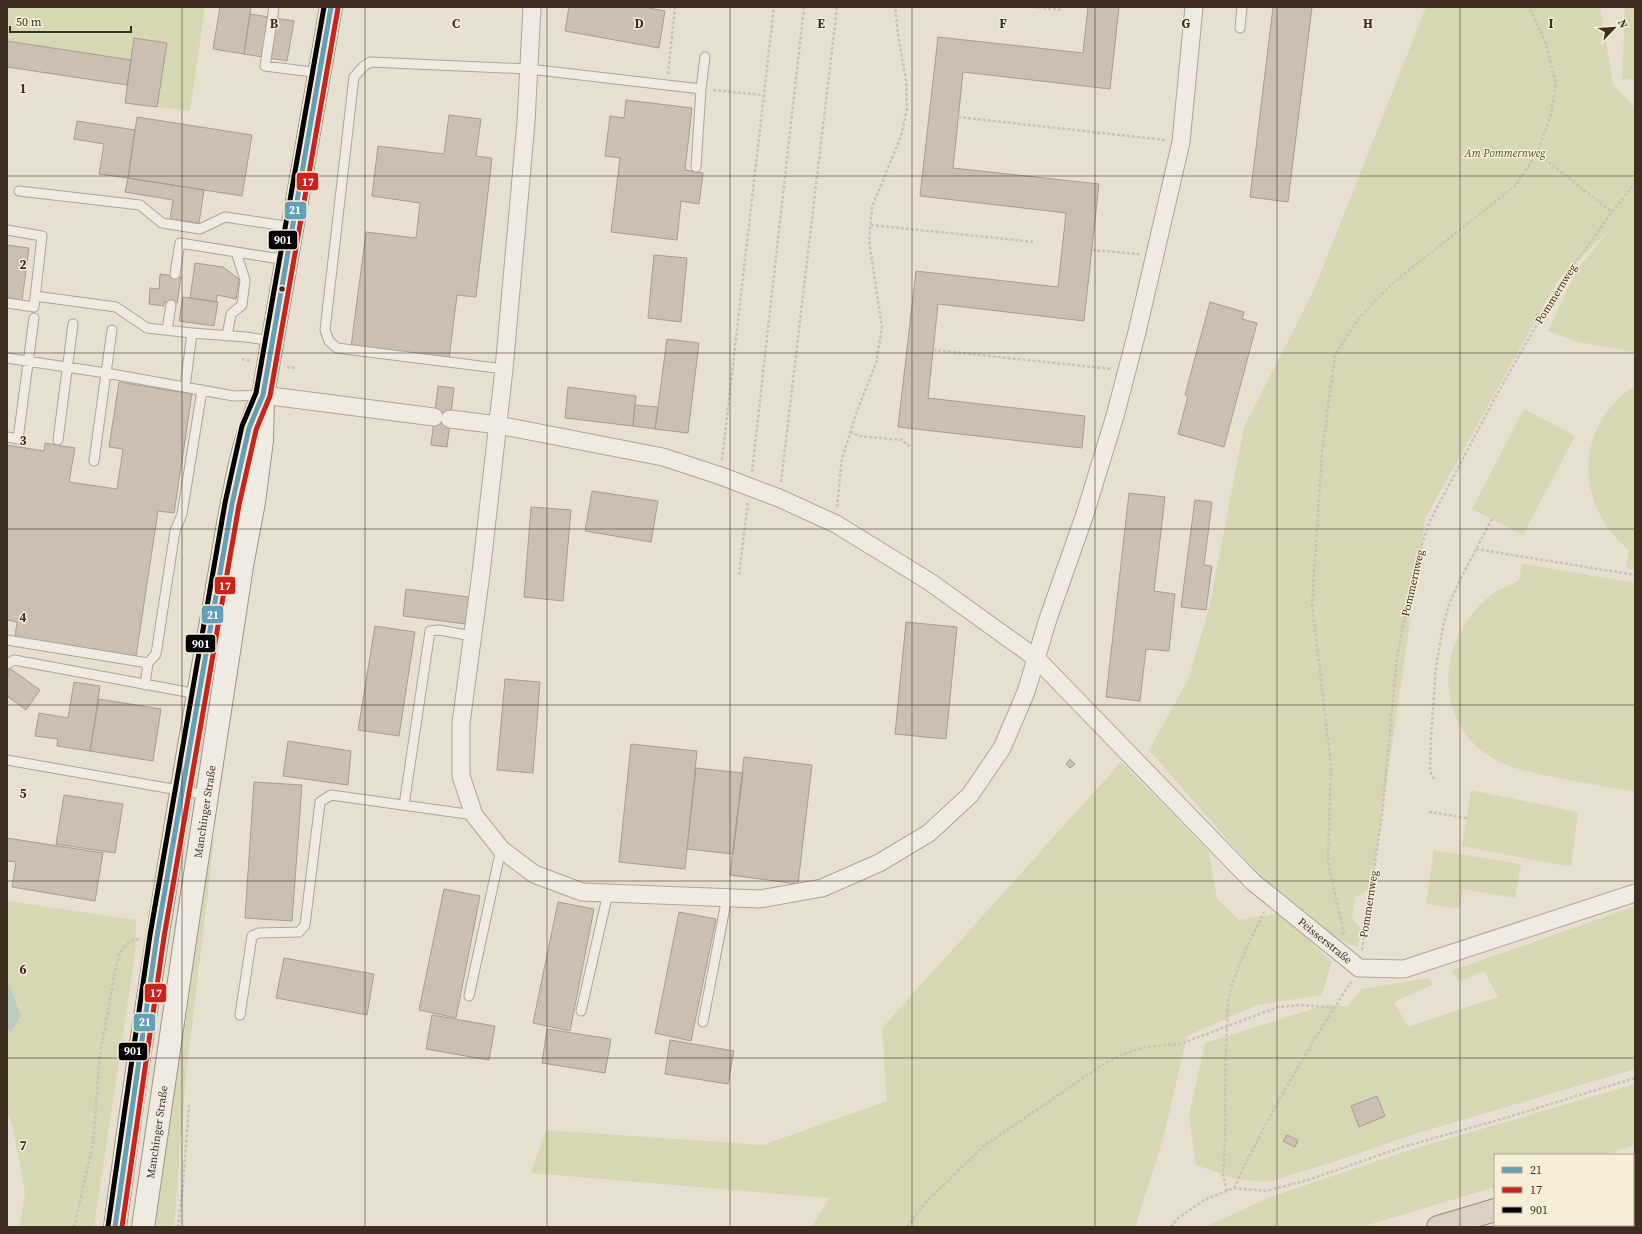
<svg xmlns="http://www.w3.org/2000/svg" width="1642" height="1234" viewBox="0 0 1642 1234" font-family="'Source Serif 4',serif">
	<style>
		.green { fill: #d6d7b3 }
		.water { fill: #bcccc2 }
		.building { fill: #cbbfb2; stroke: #a89c90 }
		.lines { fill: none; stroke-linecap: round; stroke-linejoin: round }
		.service-casing { stroke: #ada599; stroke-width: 11 }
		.minor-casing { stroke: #ada599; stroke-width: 19 }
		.secondary-casing { stroke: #9c958a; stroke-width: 24 }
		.motorway-casing { stroke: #928b80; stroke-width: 24 }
		.path { stroke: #c8c2b9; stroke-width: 2.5; stroke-dasharray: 3 2; stroke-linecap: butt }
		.service { stroke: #efebe3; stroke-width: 9 }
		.minor { stroke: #efebe3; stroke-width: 17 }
		.secondary { stroke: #efebe3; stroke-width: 22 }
		.motorway { stroke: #dad1c2; stroke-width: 22 }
		.bus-1-casing { stroke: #f7eed8; stroke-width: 8 }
		.bus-2-casing { stroke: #f7eed8; stroke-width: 8 }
		.bus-3-casing { stroke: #f7eed8; stroke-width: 8 }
		.bus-1 { stroke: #629fb8; stroke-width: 5 }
		.bus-2 { stroke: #cb231c; stroke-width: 5 }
		.bus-3 { stroke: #000; stroke-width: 5 }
		.grid { fill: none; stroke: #3d2e20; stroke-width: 1; stroke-opacity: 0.55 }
		.bus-dot { fill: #3d2e20; stroke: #f7eed8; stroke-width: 1.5 }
		.labels { text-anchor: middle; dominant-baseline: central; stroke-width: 3; stroke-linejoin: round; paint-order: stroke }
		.park-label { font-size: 11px; font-style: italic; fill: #4d5a26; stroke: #f7eed8 }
		.street-label { font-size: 11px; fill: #3d2e20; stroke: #f7eed8 }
		.grid-label { font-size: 13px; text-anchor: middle; font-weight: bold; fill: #3d2e20; stroke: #f7eed8; stroke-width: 3; stroke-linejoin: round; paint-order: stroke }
		.line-badge { stroke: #f7eed8; stroke-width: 1.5 }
		.badge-label { font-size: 11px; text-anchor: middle; font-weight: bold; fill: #fff }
	</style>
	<rect width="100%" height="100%" fill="#e7e0d1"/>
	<path class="green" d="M7,7h198l-15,104 -33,-4 9,-64 -32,-5 -3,22 -124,-19z
		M1426,7h174l13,77 22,24v244l-56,-10 -31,-11 28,-60 34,-42 -52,51 -133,239 -54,370 -16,8 -3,21 10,12 -4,17 -29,-10 -69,-60 -111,-127 40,-72 21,-74 34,-177 69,-135z
		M1625,7h10v73l-13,-1z
		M1635,386v184l-9,-2 3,-18c-55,-44 -55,-125 6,-164z
		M1524,409l51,27 -52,99 -51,-26z
		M1522,564l113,19v209c-24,-5 -48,-9 -72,-13 -23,-5 -46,-8 -67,-19 -62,-34 -61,-115 -11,-160 9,-9 22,-14 34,-19z
		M1121,762l87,88 9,49 22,21 42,-7 51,49 -10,33 -65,10 -70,31 -24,103 -28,88h-323l17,-29 -298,-25 15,-43 217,15 124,-44 -5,-73z
		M1471,790l107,22 -7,55 -109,-21z
		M215,834l-29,241 -12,152h-19l46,-352z
		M1434,850l87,14 -6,34 -52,-9 -3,20 -34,-5z
		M7,901l129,19 -1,35 -41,272h-74l5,-35 -12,-64 -6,-17v-81l4,2 10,-16 -14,-37z
		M1635,906v163l-217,64 -85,29 -65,20 -32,-3 -40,-14 -7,-50 16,-72 123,-39 20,3 13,-18 68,-11 3,7 -38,17 14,25 90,-30 -14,-26 -24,10 -9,-10z
		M1635,1084v61l-32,10h-108v32l-134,40h-156l65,-30 143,-48z"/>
	<path class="water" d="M7,979l14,37 -10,16 -4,-2z"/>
	<path class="building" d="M220,7h31l-7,47 -31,-5z
		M569,7h75l21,4 -6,37 -94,-17z
		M1088,7h31l-9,82 -147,-17 -10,96 146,16 -15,137 -146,-17 -10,94 157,18 -3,32 -184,-21 18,-156 142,16 8,-74 -146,-17 18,-159 145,16z
		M1273,7h39l-24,195 -38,-5z
		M250,14l44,7 -7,40 -43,-7z
		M134,38l33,5 -10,64 -32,-4z
		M7,41l124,19 -4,25 -120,-18z
		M626,100l66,8 -7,62 18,3 -4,31 -18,-3 -4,39 -66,-8 9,-74 -15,-2 5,-40 14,2z
		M449,115l32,4 -5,37 16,2 -16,139 -19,-2 -8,64 -98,-12 15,-115 50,6 4,-35 -48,-7 6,-50 66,8z
		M137,117l115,18 -10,61 -114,-18z
		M77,121l58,9 -7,48 -29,-4 5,-30 -30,-5z
		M128,178l76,12 -5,33 -29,-4 3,-19 -48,-8z
		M7,245l22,3 -7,52 -15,-2z
		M654,255l33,3 -6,64 -33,-4z
		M195,263l28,4 16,12 -3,20 -19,-4 -1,7 -26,-4z
		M160,274l21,3 -4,26 -13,-1v4l-15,-2 1,-16 9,1z
		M183,297l35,5 -4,24 -35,-5z
		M1210,302l34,10 -2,7 15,4 -33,124 -46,-13 10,-38 -3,-1z
		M667,339l32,4 -11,90 -33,-4z
		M119,382l73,12 -18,119 -16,-2 -22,145 -121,-19 2,-15 -10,-2v-175l37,6 1,-8 30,5 -6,34 48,7 6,-40 -14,-2z
		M438,386l16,2 -7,59 -16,-2z
		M568,387l68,9 -3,30 -68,-8z
		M635,405l23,2 -3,22 -22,-3z
		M592,491l66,10 -7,41 -66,-11z
		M1129,493l36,4 -11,94 21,3 -6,57 -23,-2 -6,52 -34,-4z
		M1195,500l17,2 -8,63 8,1 -6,44 -25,-3z
		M531,507l40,3 -8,91 -39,-4z
		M406,589l63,8 -3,27 -63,-8z
		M906,622l51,5 -11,112 -51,-5z
		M375,626l40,6 -16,104 -41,-6z
		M8,667l32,23 -14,20 -19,-14z
		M505,679l35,3 -7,91 -36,-3z
		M74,682l26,4 -10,65 -33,-5 1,-7 -23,-3 4,-23 29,5z
		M99,699l62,10 -8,52 -63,-10z
		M288,741l63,10 -3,34 -65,-9z
		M631,744l66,7 -12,118 -66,-7z
		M744,757l68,8 -14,119 -68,-9z
		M1070,759l5,5 -5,4 -4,-4z
		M696,768l47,5 -10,81 -46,-5z
		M254,782l48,3 -10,136 -47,-3z
		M64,795l59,9 -8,49 -59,-9z
		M7,838l96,15 -8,48 -83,-14 4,-25 -9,-1z
		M444,889l36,7 -24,122 -37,-8z
		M558,902l36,7 -24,122 -37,-8z
		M679,912l37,7 -25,122 -36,-8z
		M284,958l90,16 -7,41 -91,-17z
		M432,1015l63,11 -6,34 -63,-11z
		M547,1029l64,10 -6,34 -63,-10z
		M670,1040l64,11 -6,33 -63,-10z
		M1377,1096l8,20 -26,11 -8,-21z
		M1287,1135l11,5 -3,7 -12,-6z"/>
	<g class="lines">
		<g class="service-casing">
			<path id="service" d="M274,7l-9,59 55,7
				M1240,28l2,-21
				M696,167l5,-78 4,-32
				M19,191l121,14 22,18 38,6 25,-12 67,10
				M7,230l35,6 -8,71 -27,-4
				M175,274l5,-31 106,17
				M35,296l81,11 31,21 45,5 54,4 27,4
				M167,330l4,-25
				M227,336l4,-22 11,-9 3,-25 -9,-28
				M7,358l99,15 6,-43
				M504,369l-167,-21 -8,-7 -4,-11 29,-253 9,-10 7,-5 159,7 172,20
				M185,387l7,-54
				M7,437l11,2 16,-121
				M58,440l15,-116
				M94,461l12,-88 128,23 29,-1
				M7,640l141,23
				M7,664l7,-4 184,34
				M145,685l3,-22 8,-9 19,-123 7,-17 20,-124
				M7,760l200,35
				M404,805l26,-174 9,-1 33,6
				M469,996l32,-147
				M581,1011l27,-118
				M240,1015l12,-79 7,-3 40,-1 6,-7 15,-123 11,-7 143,20
				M703,1022l24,-125"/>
		</g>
		<g class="minor-casing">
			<g id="minor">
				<path d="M532,7l-6,115 -22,247 -23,204 -20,150v53l13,39 27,34 33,25 48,18 178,7 62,-11 57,-25 50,-30 41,-38 32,-47 24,-56 22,-73 37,-105 30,-98 22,-84 44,-190 13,-135"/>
				<path d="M263,395l171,22"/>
				<path id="s1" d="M450,419l48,6 165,32 58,19 58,22 57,26 94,58 106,76 217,224 106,86 45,1 231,-76"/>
			</g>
		</g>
		<g class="secondary-casing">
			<g id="secondary">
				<path d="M115,1227c25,-188 55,-374 88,-561 8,-44 16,-88 23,-131 8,-43 15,-86 31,-126"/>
				<path id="s2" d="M143,1227l42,-287 57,-374 12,-64 8,-62 1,-45 68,-388"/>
			</g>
		</g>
		<g class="motorway-casing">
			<path id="motorway" d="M1633,1168l2,-1
				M1633,1212l2,-1
				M1438,1227l57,-17
				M1583,1227l6,-2"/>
		</g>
		<path class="path" d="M1033,7l30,3
			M668,74l7,-67
			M713,90l51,5
			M958,117l207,23
			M1537,153l75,59
			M871,225l163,17
			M1092,250l47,4
			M933,350l179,19
			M242,359l9,2
			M287,367l8,1
			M850,432l10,4 41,4 9,6
			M722,460l52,-453
			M752,472l52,-465
			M781,482l56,-475
			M837,507l5,-48 15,-48 19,-48 6,-35 -13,-87 3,-34 29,-71 6,-27 -1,-28 -8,-47 -3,-27
			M1476,549l159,26
			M739,575l9,-73
			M1434,779l-4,-8 1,-33 5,-72 7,-39 6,-23 14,-30 29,-55
			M1429,812l38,6
			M1344,934l-16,-72 3,-97 -19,-160 10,-152 13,-98 23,-36 35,-36 123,-98 21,-32 14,-38 5,-31 -11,-43 -16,-34
			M1362,950l20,-134 15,-159 18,-93 15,-43 66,-125 64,-112 52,-72 23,-29
			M1234,1188c33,-71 74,-140 117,-206
			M1227,1191l-4,-16 2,-32v-66l3,-75 4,-18 14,-35 18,-37
			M74,1227l19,-83 7,-90 16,-88 5,-15 9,-10 9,-2
			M178,1227l5,-43 6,-79
			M907,1227l18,-24 59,-57 118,-81 19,-10 24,-8 35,-3 98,-37 24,-2 32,3
			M1171,1227l6,-8 27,-19 30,-12 32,3 42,-11 95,-33 102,-29 130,-40"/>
		<use href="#service" class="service"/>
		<use href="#minor" class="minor"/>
		<use href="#secondary" class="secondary"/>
		<use href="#motorway" class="motorway"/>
		<g class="bus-1-casing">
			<path id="bus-1" d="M115,1227l42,-291 75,-432 17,-76 14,-33 68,-388"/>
		</g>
		<g class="bus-2-casing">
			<path id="bus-2" d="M122,1227l42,-290 75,-432 17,-75 14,-34 68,-388"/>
		</g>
		<g class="bus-3-casing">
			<path id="bus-3" d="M108,1226l42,-291 75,-432 17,-77 14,-33 68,-386"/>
		</g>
		<use href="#bus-1" class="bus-1"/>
		<use href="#bus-2" class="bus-2"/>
		<use href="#bus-3" class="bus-3"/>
	</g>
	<path class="grid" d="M182,7v1220M365,7v1220M547,7v1220M730,7v1220M912,7v1220M1095,7v1220M1277,7v1220M1460,7v1220M7,176h1628M7,353h1628M7,529h1628M7,705h1628M7,881h1628M7,1058h1628"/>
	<circle class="bus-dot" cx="282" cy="289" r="3.5"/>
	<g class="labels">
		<g class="park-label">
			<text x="1505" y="153">Am Pommernweg</text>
		</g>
		<g class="street-label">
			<text transform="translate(1556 294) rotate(-58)">Pommernweg</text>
			<text transform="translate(1413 583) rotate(-77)">Pommernweg</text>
			<text stroke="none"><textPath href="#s2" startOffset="420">Manchinger Straße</textPath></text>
			<text transform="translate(1369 904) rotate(-81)">Pommernweg</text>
			<text stroke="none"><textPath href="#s1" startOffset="1048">Peisserstraße</textPath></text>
			<text stroke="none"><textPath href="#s2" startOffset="96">Manchinger Straße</textPath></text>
		</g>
	</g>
	<g class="grid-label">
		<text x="274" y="28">B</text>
		<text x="456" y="28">C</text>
		<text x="639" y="28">D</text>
		<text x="821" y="28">E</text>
		<text x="1003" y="28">F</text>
		<text x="1186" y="28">G</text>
		<text x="1368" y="28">H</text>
		<text x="1551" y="28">I</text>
		<text x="23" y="93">1</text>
		<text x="23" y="269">2</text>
		<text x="23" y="445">3</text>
		<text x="23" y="622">4</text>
		<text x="23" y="798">5</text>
		<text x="23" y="974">6</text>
		<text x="23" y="1150">7</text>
	</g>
	<g class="line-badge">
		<rect x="296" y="172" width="23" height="19" rx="4" fill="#cb231c"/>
		<rect x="284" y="201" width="23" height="19" rx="4" fill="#629fb8"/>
		<rect x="268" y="230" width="30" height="20" rx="4" fill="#000"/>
		<rect x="214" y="576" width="22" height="19" rx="4" fill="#cb231c"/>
		<rect x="201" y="605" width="23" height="19" rx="4" fill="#629fb8"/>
		<rect x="185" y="634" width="31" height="19" rx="4" fill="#000"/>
		<rect x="144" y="983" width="23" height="20" rx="4" fill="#cb231c"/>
		<rect x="133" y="1013" width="23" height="19" rx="4" fill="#629fb8"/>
		<rect x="118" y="1042" width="30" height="19" rx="4" fill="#000"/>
	</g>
	<g class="badge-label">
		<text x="308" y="186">17</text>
		<text x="295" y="214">21</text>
		<text x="283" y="244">901</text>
		<text x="225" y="590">17</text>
		<text x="213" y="619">21</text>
		<text x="201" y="648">901</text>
		<text x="156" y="997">17</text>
		<text x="145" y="1026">21</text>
		<text x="133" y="1055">901</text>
	</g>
	<rect width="1642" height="1234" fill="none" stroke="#3d2e20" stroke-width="16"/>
	<rect x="1494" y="1154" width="140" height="72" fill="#f7eed8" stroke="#ada18e"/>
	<rect x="1502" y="1167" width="20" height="6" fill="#629fb8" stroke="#ada18e"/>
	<text x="1530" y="1174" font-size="12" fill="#3d2e20">21</text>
	<rect x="1502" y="1187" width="20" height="6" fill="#cb231c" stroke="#ada18e"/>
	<text x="1530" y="1194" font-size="12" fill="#3d2e20">17</text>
	<rect x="1502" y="1207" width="20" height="6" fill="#000000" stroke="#ada18e"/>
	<text x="1530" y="1214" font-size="12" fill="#3d2e20">901</text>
	<g transform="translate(1614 28) rotate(65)" stroke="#f7eed8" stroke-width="3" paint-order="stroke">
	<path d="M0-3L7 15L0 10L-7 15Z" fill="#3d2e20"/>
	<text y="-6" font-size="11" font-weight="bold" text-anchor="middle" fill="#3d2e20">N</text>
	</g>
	<path d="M10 26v6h121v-6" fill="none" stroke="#3d2e20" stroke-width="2"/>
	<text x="16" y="26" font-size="12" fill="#3d2e20" stroke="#f7eed8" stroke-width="3" paint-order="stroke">50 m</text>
</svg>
